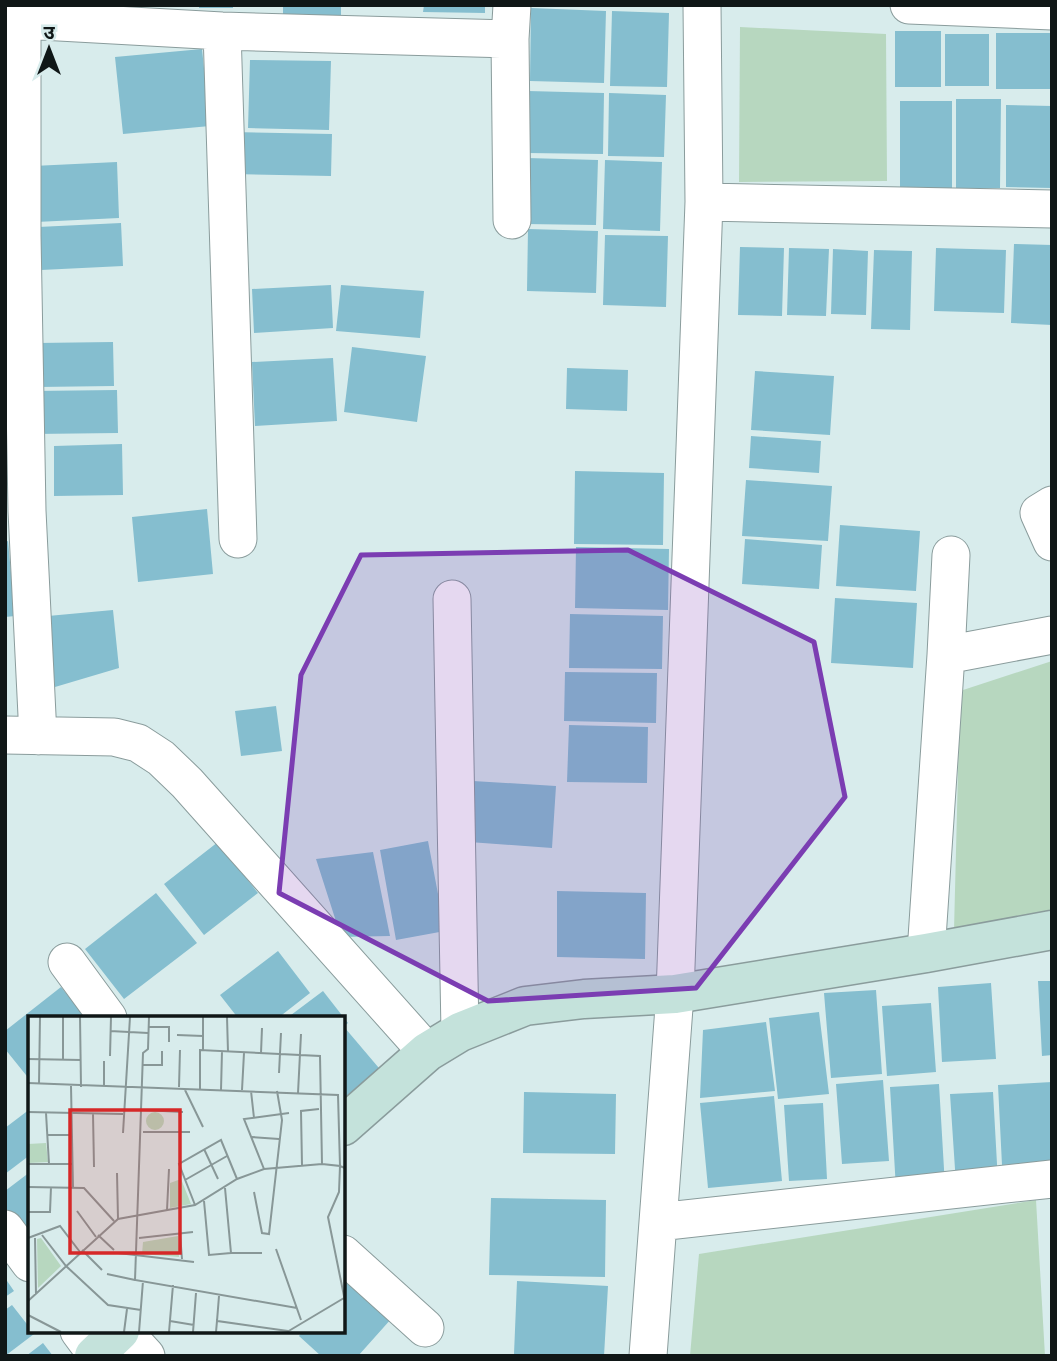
<svg xmlns="http://www.w3.org/2000/svg" width="1057" height="1361" viewBox="0 0 1057 1361" font-family="Lora,'Noto Sans Devanagari',serif">
	<style>
		.green { fill: #b7d7bf }
		.building { fill: #85becf }
		.lines { fill: none; stroke-linecap: round; stroke-linejoin: round }
		.street-casing { stroke: #8a9c9c; stroke-width: 39 }
		.secondary-casing { stroke: #8a9c9c; stroke-width: 41 }
		.street { stroke: #fff; stroke-width: 37 }
		.secondary { stroke: #c4e2db; stroke-width: 38 }
		.marked { fill: #7b3db2; fill-opacity: 0.2; stroke: #7b3db2; stroke-width: 5; stroke-linejoin: round }
		.inset-road { fill: none; stroke: #889797; stroke-width: 2 }
		.view { fill: #d62828; fill-opacity: 0.15; stroke: #d62828; stroke-width: 3.5 }
		.inset-edge { fill: none; stroke: #101717; stroke-width: 3.5 }
	</style>
	<rect width="100%" height="100%" fill="#d8ecec"/>
	<path class="green" d="M740,27l146,7 1,147 -148,1z
		M1052,661v250l-98,20 6,-240z
		M1036,1200l9,156h-355l9,-102z"/>
	<path class="building" d="M199,5h34v3h-34z
		M283,5h58v14l-58,-1z
		M424,5h61v8l-62,-1z
		M531,8l75,3 -2,72 -74,-2z
		M612,11l57,2 -2,74 -57,-1z
		M895,31h46v56h-46z
		M996,33h56v56h-56z
		M945,34h44v52h-44z
		M202,49l8,77 -87,8 -8,-77z
		M250,60l81,1 -2,69 -81,-2z
		M528,91l76,2 -1,61 -76,-1z
		M609,93l57,2 -2,62 -56,-1z
		M956,99h45l-1,89h-44z
		M900,101h52v91l-52,-1z
		M1006,105l46,1v82l-46,-1z
		M232,132l100,2 -1,42 -99,-2z
		M527,158l71,2 -2,65 -71,-1z
		M605,160l57,2 -2,69 -57,-2z
		M117,162l2,56 -83,4 -3,-56z
		M121,223l2,43 -82,4 -3,-43z
		M528,229l70,2 -2,62 -69,-2z
		M605,235l63,1 -2,71 -63,-2z
		M1014,244l38,1v80l-41,-2z
		M740,247l44,1 -2,68 -44,-1z
		M789,248l40,1 -3,67 -39,-1z
		M936,248l70,2 -2,63 -70,-2z
		M833,249l35,2 -2,64 -35,-1z
		M874,250l38,1 -2,79 -39,-1z
		M331,285l2,43 -79,5 -2,-44z
		M341,285l83,6 -4,47 -84,-7z
		M113,342l1,44 -76,1 -1,-44z
		M352,347l74,9 -9,66 -73,-10z
		M333,358l4,63 -82,5 -3,-64z
		M567,368l61,2 -1,41 -61,-2z
		M755,371l79,5 -4,59 -79,-5z
		M117,390l1,43 -84,1 -1,-43z
		M751,436l70,5 -2,32 -70,-5z
		M122,444l1,51 -69,1v-50z
		M575,471l89,2 -1,72 -89,-1z
		M746,480l86,6 -4,55 -86,-5z
		M207,509l6,65 -75,8 -6,-65z
		M840,525l80,6 -4,60 -80,-5z
		M745,539l77,6 -3,44 -77,-5z
		M8,541l7,75 -10,1v-75z
		M576,547l93,2 -1,61 -93,-2z
		M835,598l82,5 -4,65 -82,-5z
		M113,610l6,58 -64,19 -7,-71z
		M570,614l93,2 -1,53 -93,-1z
		M565,672l92,1 -1,50 -92,-2z
		M276,706l6,45 -41,5 -6,-45z
		M569,725l79,2 -1,56 -80,-1z
		M473,781l83,5 -4,62 -83,-6z
		M428,841l17,90 -49,9 -16,-90z
		M218,842l40,51 -54,42 -40,-51z
		M373,852l17,84 -49,1 -25,-78z
		M557,891l89,2 -1,66 -88,-2z
		M156,893l41,50 -73,56 -39,-50z
		M278,951l32,42 -32,25h-40l-18,-23z
		M1038,981h14v74l-10,1z
		M991,983l5,76 -54,3 -4,-75z
		M61,987l25,31h-56v62l-25,-31v-18z
		M876,990l6,84 -51,4 -7,-85z
		M323,991l25,32 -5,4v-9h-56z
		M931,1003l5,69 -49,4 -5,-70z
		M819,1012l10,82 -51,5 -9,-81z
		M766,1022l9,69 -75,7 3,-68z
		M345,1028l39,46 -41,35v-79z
		M883,1080l6,81 -47,3 -6,-80z
		M1052,1082v80l-50,3 -4,-80z
		M939,1084l6,102 -49,3 -6,-102z
		M524,1092l92,2 -1,60 -92,-1z
		M993,1092l5,90 -42,2 -6,-90z
		M774,1096l8,85 -74,7 -8,-85z
		M823,1103l4,76 -38,2 -5,-76z
		M30,1109v46l-25,19v-46z
		M30,1172v56l-5,4 -20,-25v-16z
		M491,1198l115,2 -1,77 -116,-2z
		M358,1271l42,38 -42,47h-37l-22,-20 4,-5h40v-44z
		M5,1278l9,13 -9,6z
		M517,1281l91,5 -4,70 -90,-2z
		M12,1305l18,23v3l4,3 -29,22v-46z
		M43,1343l10,13h-27z"/>
	<g class="lines">
		<g class="street-casing">
			<path id="street" d="M22,5v230l5,276 11,225
				M512,5l-2,34 2,181
				M909,5l143,6
				M5,19l217,12 288,8
				M222,31l16,508
				M704,202l348,7
				M1052,505l-13,8 13,29
				M452,599l8,433
				M946,655l106,-20
				M5,735l109,2 24,6 23,15 26,25 240,269
				M926,953l20,-298 5,-100
				M67,962l41,56
				M658,1222l394,-43
				M5,1229l25,34
				M343,1254l82,74
				M79,1331l17,23
				M123,1331l23,25
				M648,1356l27,-362 29,-792 -2,-197"/>
		</g>
		<g class="secondary-casing">
			<path id="secondary" d="M343,1126l84,-74 33,-20 65,-26 59,-7 91,-5 251,-41 126,-23
				M94,1356l26,-25"/>
		</g>
		<use href="#street" class="street"/>
		<use href="#secondary" class="secondary"/>
	</g>
	<path class="marked" d="M628,550l186,92 31,155 -149,191 -208,13 -209,-108 22,-218 60,-120z"/>
	<g transform="translate(28 1016)">
		<rect width="317" height="317" fill="#d8ecec"/>
		<path d="M118 105a9 9 0 1 1 18 0a9 9 0 1 1-18 0ZM18,127l2,19 -20,1v-19zM153,163l10,25 -21,4v-25zM150,220l1,21 -37,-3 1,-12zM13,222l20,28 -23,22 -1,-49z" fill="#b7d7bf"/>
		<path class="inset-road" d="M52,1l1,70M121,1l-1,32 -5,4 -8,227 162,28M175,1v34M199,1l1,35M121,11h20v15M82,15l38,2M149,19l26,1M233,37l1,-25M82,40l1,-39M0,43l53,1M35,43v-42M115,49h19v-14M251,57l2,-40M0,67l310,12 2,71 5,2M11,68l1,-67M43,70l2,102M76,70v-25M151,71l1,-37M172,73v-39l120,6 2,108M157,74l18,37M193,74l1,-39M214,74l2,-37M223,75l3,27M270,77l3,-59M115,94l40,2M0,96l95,2M18,97l3,51M65,98l1,53M115,116h47M95,117l7,-116M20,119h24M224,121l27,2M176,133l14,30M0,148h44M274,149l-1,-54 18,-2M236,153l-20,-50 45,-6M89,157l1,46M157,164l42,-24M0,171l56,1 30,33M197,172l6,65h31M226,176l8,41 7,1 13,-114 -5,-29M176,185l5,54 22,-2M167,189l-16,-41 42,-24 16,39M139,194l2,-41M49,195l19,26M0,196h22l1,-25M152,218l2,25M14,219l24,31 42,39 33,5M70,219l16,15M0,222l32,-12 20,26M7,222l1,57M111,222l54,-6M248,233l25,71M54,234l20,20M90,237l76,9M79,258l28,6M0,285l90,-82 77,-14 42,-26 27,-10 58,-5 18,2 -1,26 -11,25 17,84M0,299l33,17M142,305l24,4M189,305l2,-25M96,316l3,-23M111,316l4,-51M141,316l4,-47M165,316l3,-39M188,316l1,-11 71,10M259,316l57,-34"/>
		<path class="view" d="M42,94h110v143h-110z"/>
		<rect width="317" height="317" class="inset-edge"/>
	</g>
	<rect width="1057" height="1361" fill="none" stroke="#101717" stroke-width="14"/>
	<g transform="translate(49 49)" stroke="#d8ecec" stroke-width="5" paint-order="stroke">
	<path d="M0-5L12 26L0 18L-12 26Z" fill="#101717"/>
	<text y="-10" font-size="19" font-weight="bold" text-anchor="middle" fill="#101717">उ</text>
	</g>
</svg>
